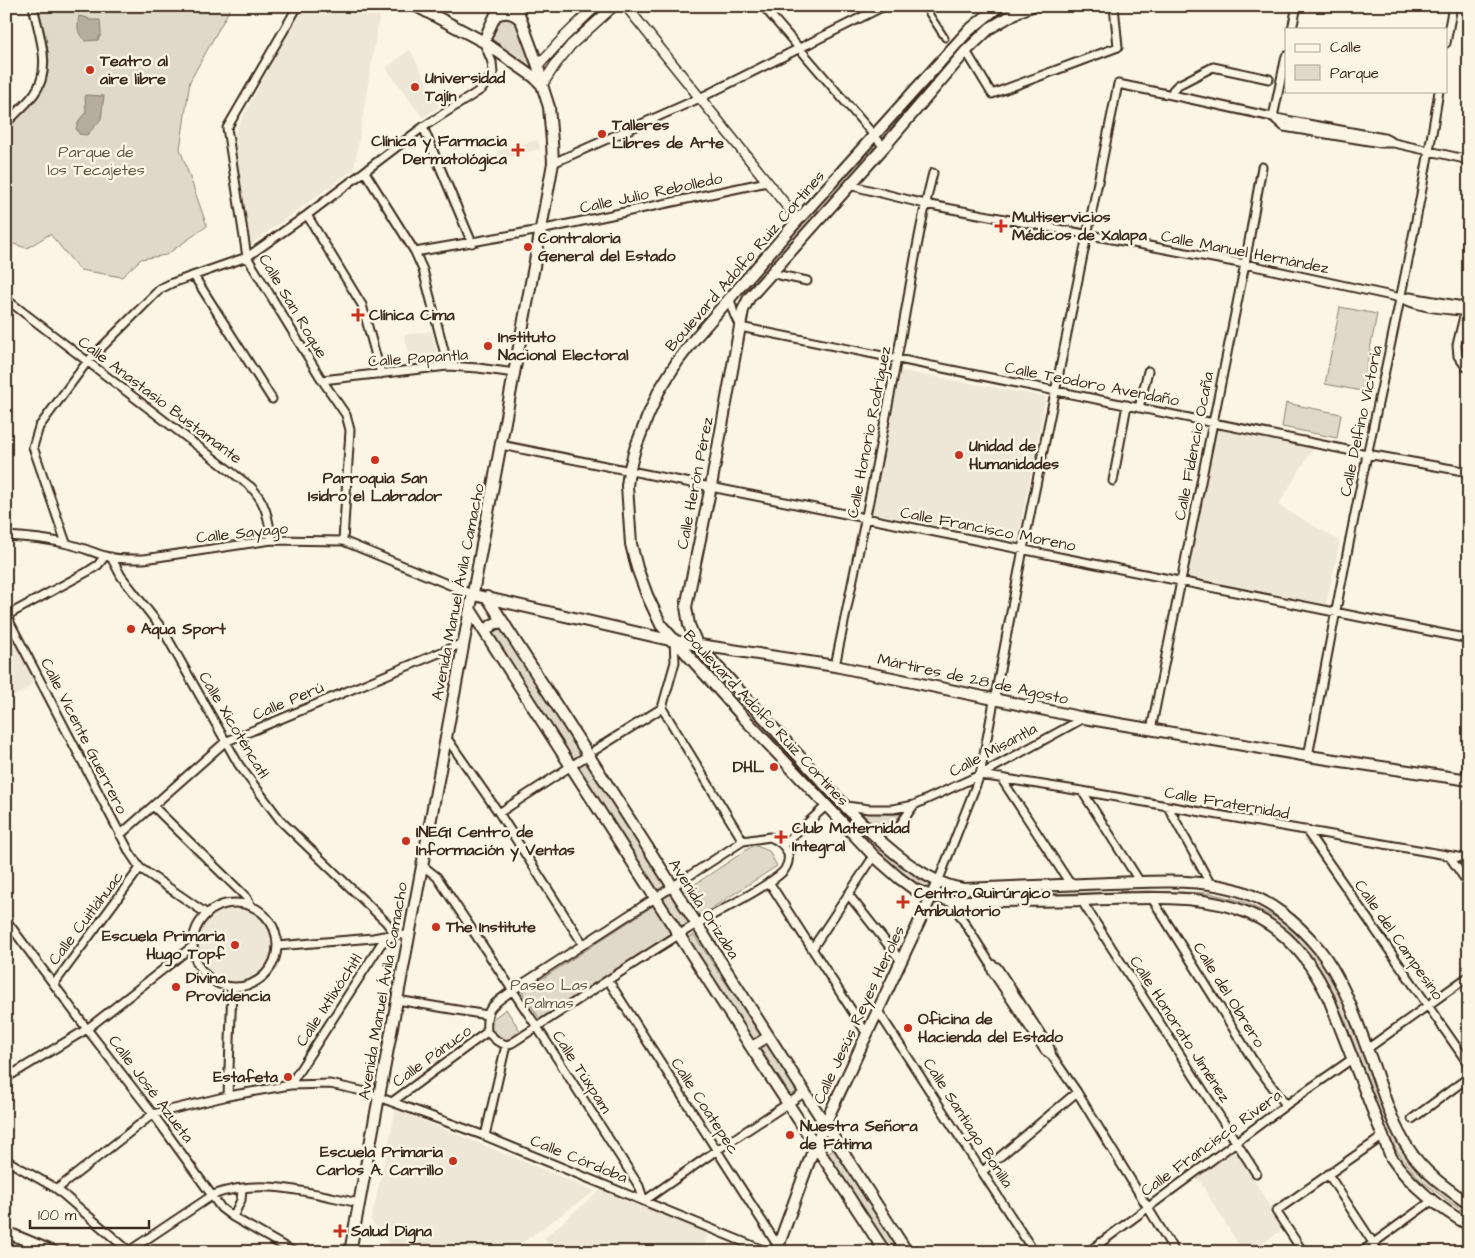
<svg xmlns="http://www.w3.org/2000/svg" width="1475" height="1258" viewBox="0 0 1475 1258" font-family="'Architects Daughter',sans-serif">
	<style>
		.built { fill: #eee6d6 }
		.green { fill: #e0d8c8; stroke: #8e8173 }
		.water { fill: #b7ad9e; stroke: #85796b }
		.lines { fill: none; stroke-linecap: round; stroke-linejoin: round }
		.pedestrian-casing { stroke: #3b2a1e; stroke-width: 9 }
		.minor-casing { stroke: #3b2a1e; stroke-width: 11 }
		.tertiary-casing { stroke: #3b2a1e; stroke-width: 12 }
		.secondary-casing { stroke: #3b2a1e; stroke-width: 14 }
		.pedestrian { stroke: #fcf5e5; stroke-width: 5 }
		.minor { stroke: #fcf5e5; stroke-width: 7 }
		.tertiary { stroke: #fcf5e5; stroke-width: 9 }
		.secondary { stroke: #fcf5e5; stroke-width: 10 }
		.poi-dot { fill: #c8321e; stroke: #fcf5e5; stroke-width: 2 }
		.labels { text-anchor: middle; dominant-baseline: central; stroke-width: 5; stroke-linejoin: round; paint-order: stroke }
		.poi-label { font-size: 16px; font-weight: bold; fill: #3b2a1e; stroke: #fcf5e5; text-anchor: start }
		.park-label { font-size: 16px; fill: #645648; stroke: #fcf5e5 }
		.street-label { font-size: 16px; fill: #3b2a1e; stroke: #fcf5e5 }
	</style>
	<rect width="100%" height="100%" fill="#fcf5e5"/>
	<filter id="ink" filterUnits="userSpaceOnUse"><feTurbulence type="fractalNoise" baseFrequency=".02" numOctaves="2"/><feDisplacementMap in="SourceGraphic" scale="10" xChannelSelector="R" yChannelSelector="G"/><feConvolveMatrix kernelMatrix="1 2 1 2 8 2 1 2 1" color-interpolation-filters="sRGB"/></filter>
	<g filter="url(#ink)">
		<path class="built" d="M302,6h79l-27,163 -106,77 -18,-105z
			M410,50l29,56 -16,12 -37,-50z
			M538,140l2,9 -44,12 -2,-7h3l-1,-3z
			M432,331l6,29 -27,3 -7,-28z
			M897,370l149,27 -29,146 -144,-30z
			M1216,428l98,19 -36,58 62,36 -14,63 -142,-29z
			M6,621l30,57 -10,12 -20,9z
			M196 945a39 39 0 1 1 78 0a39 39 0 1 1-78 0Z
			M396,1110l53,21 146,60 -86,61h-114l-24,-32z
			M1235,1147l48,82 -32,23h-8l-47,-77z
			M604,1187l105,45 -8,20h-148l-9,-14z"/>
		<path class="green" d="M38,6l193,1 -41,74 -10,68 27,77 -41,29 -25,4 -19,18 -42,-7 -30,-36 -23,14 -21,-6v-114c10,-10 21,-19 30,-30 23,-27 9,-61 2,-92z
			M1011,6h10l-7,3 -127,129 -3,-2 80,-93 30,-25z
			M507,14l10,6 16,47 -2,3 -40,-25c2,-13 5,-23 16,-31z
			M874,147l3,3c-33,35 -67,69 -98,105 -16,18 -33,36 -43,59 -3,-24 116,-143 138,-167z
			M1340,307l37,7 -15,77 -37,-7z
			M1286,403l55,11 -4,24 -55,-11z
			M503,627l80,127 -10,5 -81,-126z
			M688,657l12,1 79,86 121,120 18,15 12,5 -2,7 -14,-6 -19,-15 -121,-121z
			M587,760l82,125 -11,8 -81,-127z
			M862,813l41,2 -18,23z
			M754,845l15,6 8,15 -82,53 -15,-25z
			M943,890l40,6 164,-5 62,2 33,8 39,19 34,32 22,34 43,116 20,45 23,30 46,33v6l-49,-36 -24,-30 -21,-46 -30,-84 -15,-32 -19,-32 -33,-32 -37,-19 -32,-7 -225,4 -42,-7z
			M673,893l19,29 -11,7 -18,-30z
			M656,904l17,28 -133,87 -18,-27z
			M694,935l68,102 -9,5 -66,-103z
			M506,1009l15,23 -15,10 -9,-3 -7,-9 1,-10z
			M766,1041l33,52 -8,5 -32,-52z
			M835,1149l67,103h-12l-64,-97z"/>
		<path class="water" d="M79,16l9,2 1,2h11l1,14 -3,6 -13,1c-8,-8 -8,-14 -6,-25z
			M85,95l19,1 -3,23 -14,16 -8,-1 -3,-6 4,-9 6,-7z"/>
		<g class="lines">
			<g class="pedestrian-casing">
				<path id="pedestrian" d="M924,6l21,32"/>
			</g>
			<g class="minor-casing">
				<path id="minor" d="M298,6l-71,122 20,129 75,123 24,35 4,15 -7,111
					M763,6l121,141
					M1292,29l5,-23
					M1446,43l7,-37
					M966,51l26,43 126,-47 -4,-41
					M1172,95l1,-5 5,-5 35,-18 56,12
					M1273,117l13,-61
					M1275,119l9,8 97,16h13l75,17
					M6,123c9,-9 20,-18 28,-29 19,-25 5,-59 -1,-88
					M423,127l49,116
					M553,163l147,-65 184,-92
					M365,172l50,80 8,18 25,96
					M849,185l76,19 320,60 156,34c20,11 45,11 68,14
					M307,215l55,90 19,69
					M415,252l125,-22 227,-48
					M770,273l37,8
					M194,276l78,123
					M1401,298l9,-1 59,10
					M6,299l245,188c16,17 17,32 21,53
					M730,299l4,15 6,13 627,127 102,18
					M1465,312l-8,33 1,11 8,11
					M322,380l126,-14 30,2 37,5
					M1139,408l9,-37
					M501,445l968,194
					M1113,481l14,-76
					M6,536c21,1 42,3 62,8 13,3 24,8 37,12 12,4 26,3 39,3l128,-19 71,1 131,54
					M66,543l-33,-96 6,-20 48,-65 73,-73 12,-6 75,-26 60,-42 116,-88 59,-38 11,-16 -1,-11 -8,-19
					M111,557l10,19 42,54 76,135 42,56 105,101 9,12
					M6,615l124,238 10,15 67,46
					M6,616l81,-44 11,-7 7,-9
					M835,666c21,-102 43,-205 62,-308 12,-61 20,-124 36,-185
					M662,708l81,133
					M1151,730l94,-466 17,-97
					M446,737l53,76 84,131
					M595,750l67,-42 13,-46 -1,-21
					M1308,756c20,-101 38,-203 60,-305 25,-119 52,-239 71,-360
					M980,775l102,16 387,68
					M1001,778l70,107
					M1465,779l4,-18
					M1082,791l58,91
					M846,806l23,3h24l21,-4 66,-30 104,-57
					M154,807l92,90 5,9
					M1168,807l43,78
					M499,813l89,-58
					M899,826l15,-21
					M1306,830l163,235
					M120,835l105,-93 238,-99
					M770,837c14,6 24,17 15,32 -8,13 -71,45 -87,54 -63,38 -124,80 -186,120l-6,2 -9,-4 -10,-9c-2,-26 6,-27 26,-42l230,-149z
					M783,845l43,-39
					M1449,856l20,29
					M422,865l15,12 100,150 102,159 5,15 73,-51 87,-57
					M769,882l98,152
					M938,882l42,-107 43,-226 95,-465 54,11 114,25 98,18 10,5
					M848,894l53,67
					M1151,897l105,168 30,40
					M1081,900l175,273
					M951,901l39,62 2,8 53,80 7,5
					M193 945a42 42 0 1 1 84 0a42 42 0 1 1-84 0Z
					M6,920l81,109 66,85 68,94 12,9 61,35
					M277,946l96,-8 22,-4 14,2
					M812,949l62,-93
					M990,963l7,4 53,81 2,8 25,36 98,160
					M608,980l170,266
					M54,984l86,-116
					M397,1000l90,15
					M878,1011l156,241
					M1367,1049l102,-73
					M6,1078l81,-49 106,-83
					M290,1085l91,-141 14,-10
					M228,1096l4,-109
					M392,1102l95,-70
					M1412,1119l57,-42
					M485,1136l21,-91
					M6,1160l51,29 73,63
					M983,1171l94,-79
					M1328,1174l51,78
					M57,1189l96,-75 75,-18 62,-11 40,-1 32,7 123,45 283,116
					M233,1217l8,-17 1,-11
					M129,1251l84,-56c50,-18 97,-2 146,8
					M1088,1252l198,-147 66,-46
					M1303,1252l-27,-41 106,-74
					M1361,1252l72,-52"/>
			</g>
			<g class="tertiary-casing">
				<path id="tertiary" d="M626,6l172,214
					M538,66l26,-29 32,-31
					M542,85l13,-20 16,-20 43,-39
					M751,1047l17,-10"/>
			</g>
			<g class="secondary-casing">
				<path id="secondary" d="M516,6l22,60 4,18
					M999,6l-31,25 -170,189 -102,117 -19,25 -18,29 -12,27 -12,31 -6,22 -2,15 4,58 6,24 10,27 14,30 82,92 131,139 25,22 15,11 17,7 20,5c44,0 88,0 132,-1 108,-4 193,-14 246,99l62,158c19,28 49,52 78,68
					M1032,6l-13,5 -29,17 -24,23 -82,96 -135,151 -6,12 -32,176 -25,121 3,18 8,19c34,38 68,75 103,113 39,42 105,123 163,132 49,-2 98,-4 147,-6 41,-1 84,-5 124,6 33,9 63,33 85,60 24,30 37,70 50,105 12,30 21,68 39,94 15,24 38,40 61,56
					M496,15c10,-4 17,-3 25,5
					M484,42l5,-13 11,-23
					M474,595l200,46 161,25 249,52 224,38 161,24
					M487,597l420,655
					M470,609l281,438 134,205
					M486,632c5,-8 9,-10 18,-9
					M6,1232l48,20
					M350,1252c66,-364 137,-726 203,-1089l-1,-21 -3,-35 -7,-22 -8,-8 -50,-35 -68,-36
					M776,1252l39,-107 123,-263"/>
			</g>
			<use href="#pedestrian" class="pedestrian"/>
			<use href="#minor" class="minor"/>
			<use href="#tertiary" class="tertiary"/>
			<use href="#secondary" class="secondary"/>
		</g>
	</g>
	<g class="poi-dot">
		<circle cx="90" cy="70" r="5"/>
		<circle cx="415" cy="87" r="5"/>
		<circle cx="602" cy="134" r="5"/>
		<path d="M515.5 142.5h5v5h5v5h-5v5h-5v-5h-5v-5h5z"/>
		<path d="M998.5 218.5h5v5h5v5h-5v5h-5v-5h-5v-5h5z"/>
		<circle cx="528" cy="247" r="5"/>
		<path d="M355.5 307.5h5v5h5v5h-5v5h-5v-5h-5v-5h5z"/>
		<circle cx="488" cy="346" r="5"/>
		<circle cx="959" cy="455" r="5"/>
		<circle cx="375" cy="460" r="5"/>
		<circle cx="131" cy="629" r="5"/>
		<circle cx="774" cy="767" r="5"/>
		<path d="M778.5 829.5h5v5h5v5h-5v5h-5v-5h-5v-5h5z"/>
		<circle cx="406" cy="841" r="5"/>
		<path d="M900.5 894.5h5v5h5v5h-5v5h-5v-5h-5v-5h5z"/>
		<circle cx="436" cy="927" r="5"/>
		<circle cx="235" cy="945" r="5"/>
		<circle cx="176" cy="987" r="5"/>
		<circle cx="908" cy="1028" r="5"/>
		<circle cx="288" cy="1077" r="5"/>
		<circle cx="790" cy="1135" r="5"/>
		<circle cx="453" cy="1161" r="5"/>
		<path d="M337.5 1223.5h5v5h5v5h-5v5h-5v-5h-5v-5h5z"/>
	</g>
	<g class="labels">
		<g class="poi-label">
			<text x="100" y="61">Teatro al<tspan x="100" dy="18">aire libre</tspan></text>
			<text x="425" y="78">Universidad<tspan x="425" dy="18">Tajín</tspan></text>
			<text x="612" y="125">Talleres<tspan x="612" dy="18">Libres de Arte</tspan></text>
			<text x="507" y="141" text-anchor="end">Clínica y Farmacia<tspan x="507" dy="18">Dermatológica</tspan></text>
			<text x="1012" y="217">Multiservicios<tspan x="1012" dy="18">Médicos de Xalapa</tspan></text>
			<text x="538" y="238">Contraloria<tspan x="538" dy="18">General del Estado</tspan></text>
			<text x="369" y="315">Clínica Cima</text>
			<text x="498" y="337">Instituto<tspan x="498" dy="18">Nacional Electoral</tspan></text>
			<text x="969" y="446">Unidad de<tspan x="969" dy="18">Humanidades</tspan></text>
			<text x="375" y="478" text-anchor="middle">Parroquia San<tspan x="375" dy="18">Isidro el Labrador</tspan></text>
			<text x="141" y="629">Aqua Sport</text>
			<text x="764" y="767" text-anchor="end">DHL</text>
			<text x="792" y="828">Club Maternidad<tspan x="792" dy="18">Integral</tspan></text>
			<text x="416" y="832">INEGI Centro de<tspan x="416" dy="18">Información y Ventas</tspan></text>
			<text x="914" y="893">Centro Quirúrgico<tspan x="914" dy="18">Ambulatorio</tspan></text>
			<text x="446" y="927">The Institute</text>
			<text x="225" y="936" text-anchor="end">Escuela Primaria<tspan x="225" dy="18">Hugo Topf</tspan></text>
			<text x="186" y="978">Divina<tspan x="186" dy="18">Providencia</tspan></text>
			<text x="918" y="1019">Oficina de<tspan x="918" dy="18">Hacienda del Estado</tspan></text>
			<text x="278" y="1077" text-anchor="end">Estafeta</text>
			<text x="800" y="1126">Nuestra Señora<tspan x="800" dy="18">de Fátima</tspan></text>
			<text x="443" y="1152" text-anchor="end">Escuela Primaria<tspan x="443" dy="18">Carlos A. Carrillo</tspan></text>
			<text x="351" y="1231">Salud Digna</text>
		</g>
		<g class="park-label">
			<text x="96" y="152">Parque de<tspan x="96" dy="18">los Tecajetes</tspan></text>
			<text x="549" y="985">Paseo Las<tspan x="549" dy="18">Palmas</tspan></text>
		</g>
		<g class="street-label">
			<text transform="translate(651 193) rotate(-12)">Calle Julio Rebolledo</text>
			<text transform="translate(1245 252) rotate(11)">Calle Manuel Hernández</text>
			<text transform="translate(745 261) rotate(-49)">Boulevard Adolfo Ruiz Cortines</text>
			<text transform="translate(293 306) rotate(59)">Calle San Roque</text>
			<text transform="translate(418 358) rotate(-4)">Calle Papantla</text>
			<text transform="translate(1092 384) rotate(11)">Calle Teodoro Avendaño</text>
			<text transform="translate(160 400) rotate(37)">Calle Anastasio Bustamante</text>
			<text transform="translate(1361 421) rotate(-78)">Calle Delfino Victoria</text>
			<text transform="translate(869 432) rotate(-79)">Calle Honorio Rodríguez</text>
			<text transform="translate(1194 446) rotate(-79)">Calle Fidencio Ocaña</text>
			<text transform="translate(695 483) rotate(-79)">Calle Herón Pérez</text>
			<text transform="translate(988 529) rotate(11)">Calle Francisco Moreno</text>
			<text transform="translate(242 533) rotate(-6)">Calle Sayago</text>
			<text transform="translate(458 592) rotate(-79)">Avenida Manuel Ávila Camacho</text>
			<text transform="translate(973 679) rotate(12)">Mártires de 28 de Agosto</text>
			<text transform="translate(288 701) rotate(-23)">Calle Perú</text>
			<text transform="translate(766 718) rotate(47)">Boulevard Adolfo Ruiz Cortines</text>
			<text transform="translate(234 725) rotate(59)">Calle Xicoténcatl</text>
			<text transform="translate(84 736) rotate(63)">Calle Vicente Guerrero</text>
			<text transform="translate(993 750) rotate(-28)">Calle Misantla</text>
			<text transform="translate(1227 803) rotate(10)">Calle Fraternidad</text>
			<text transform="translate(704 909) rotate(57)">Avenida Orizaba</text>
			<text transform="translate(86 918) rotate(-53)">Calle Cuitláhuac</text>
			<text transform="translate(1399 940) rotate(55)">Calle del Campesino</text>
			<text transform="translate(383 991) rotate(-80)">Avenida Manuel Ávila Camacho</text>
			<text transform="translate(1229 995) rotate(58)">Calle del Obrero</text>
			<text transform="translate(329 1000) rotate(-57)">Calle Ixtlixóchitl</text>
			<text transform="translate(859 1015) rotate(-65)">Calle Jesús Reyes Heroles</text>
			<text transform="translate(1180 1029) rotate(57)">Calle Honorato Jiménez</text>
			<text transform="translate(432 1056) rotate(-36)">Calle Pánuco</text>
			<text transform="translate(582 1072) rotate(57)">Calle Túxpam</text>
			<text transform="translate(151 1089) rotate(53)">Calle José Azueta</text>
			<text transform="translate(705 1106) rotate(57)">Calle Coatepec</text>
			<text transform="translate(968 1123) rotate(57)">Calle Santiago Bonilla</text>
			<text transform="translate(1211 1143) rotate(-36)">Calle Francisco Rivera</text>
			<text transform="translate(579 1159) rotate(22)">Calle Córdoba</text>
		</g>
	</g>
	<rect width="1475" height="1258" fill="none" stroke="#fcf5e5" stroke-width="25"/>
	<rect x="12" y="12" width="1450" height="1233" fill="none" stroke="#3b2a1e" stroke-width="2" filter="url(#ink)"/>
	<rect x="1285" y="28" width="162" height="65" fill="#fcf5e5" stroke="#afa495"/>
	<rect x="1295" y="44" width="25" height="8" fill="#fcf5e5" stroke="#afa495"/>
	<text x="1330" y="52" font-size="15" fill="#3b2a1e">Calle</text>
	<rect x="1295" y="65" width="25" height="15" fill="#e0d8c8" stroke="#afa495"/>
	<text x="1330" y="78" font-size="15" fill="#3b2a1e">Parque</text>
	<path d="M30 1220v8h119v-8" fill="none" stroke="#3b2a1e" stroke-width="2.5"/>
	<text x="38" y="1220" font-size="15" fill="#3b2a1e" stroke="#fcf5e5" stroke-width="4" paint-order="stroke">100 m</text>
</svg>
